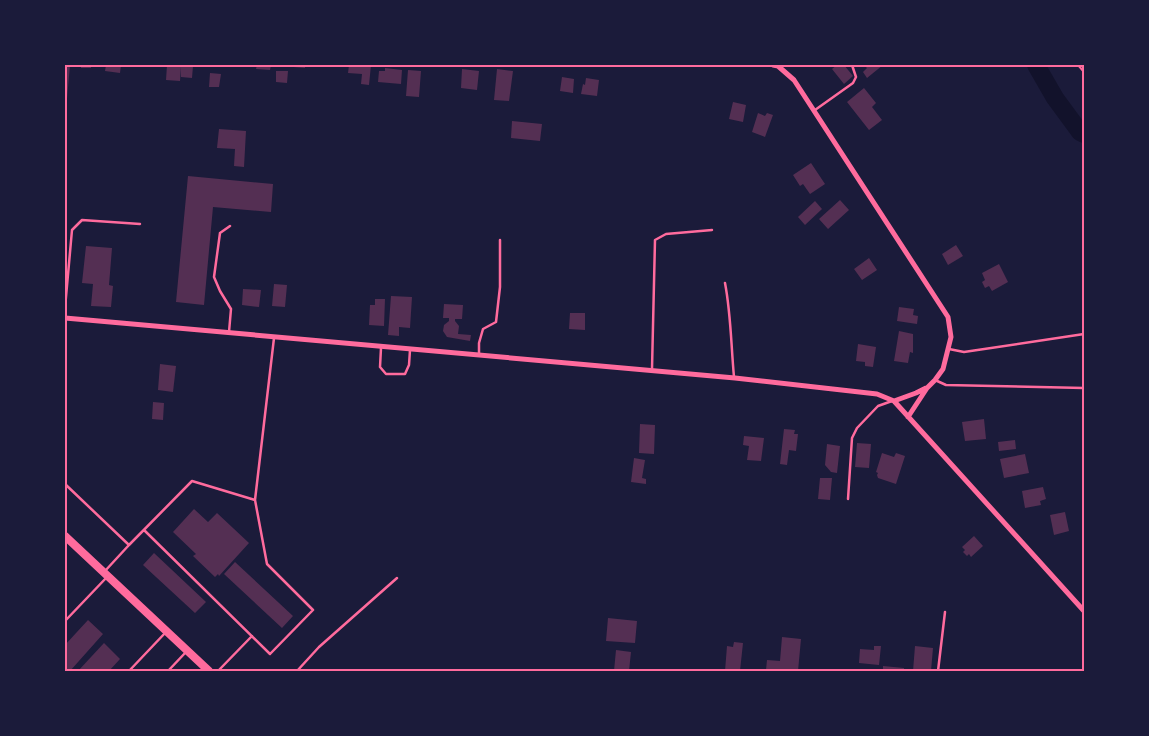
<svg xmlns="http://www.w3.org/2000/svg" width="1149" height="736" viewBox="0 0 1149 736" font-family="'IBM Plex Sans',sans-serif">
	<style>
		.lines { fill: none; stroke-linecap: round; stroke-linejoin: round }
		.river { stroke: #12122b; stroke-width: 18 }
		.building { fill: #542f53 }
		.path { stroke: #ff6b9d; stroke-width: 2 }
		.service { stroke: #ff6b9d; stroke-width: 2.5 }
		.minor { stroke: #ff6b9d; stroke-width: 5 }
		.primary { stroke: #ff6b9d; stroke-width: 8 }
		.neatline { fill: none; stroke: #ff6b9d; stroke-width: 2 }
	</style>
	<rect width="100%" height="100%" fill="#1b1b3a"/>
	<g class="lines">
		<path class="river" d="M1036,65l19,33 25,34 4,2"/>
	</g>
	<path class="building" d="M65,65h5l-4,45h-1z
		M81,65h10v3h-10z
		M106,65h15l-1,8 -15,-2z
		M167,65l26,1 -1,12 -11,-1v-10l-1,14 -14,-1z
		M257,65h14l-1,5 -14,-1z
		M282,65h23v3l-23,-2z
		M349,65h22l-2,20 -8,-1 1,-10 -14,-1z
		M837,65h7l9,11 -9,8 -12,-15z
		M864,65h19l-16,13 -4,-6 4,-4z
		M385,68l17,2 -1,14 -23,-2 1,-11h6z
		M462,69l17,2 -2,19 -16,-2z
		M497,69l16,2 -4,30 -15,-1z
		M408,70l13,1 -2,26 -13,-1z
		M276,71h12l-1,12 -11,-1z
		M210,73l11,1 -2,13h-10z
		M562,77l12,2 -1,14 -13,-2z
		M586,78l13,2 -2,16 -16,-2 2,-10 2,1z
		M864,88l12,15 -4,4 10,13 -13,10 -22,-28z
		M733,102l13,3 -3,17 -14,-3z
		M758,113l7,3 2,-3 6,2 -8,22 -13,-5z
		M512,121l30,3 -2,17 -29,-3z
		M219,129l27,2 -2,36 -10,-1 1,-17 -18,-1z
		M811,163l14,21 -15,10 -7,-10 -3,2 -7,-11z
		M188,176l85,8 -2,28 -58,-5 -9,98 -28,-3z
		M840,200l9,10 -21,19 -9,-10z
		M815,201l7,8 -17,16 -7,-8z
		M956,245l7,11 -15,9 -6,-11z
		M86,246l26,2 -3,37 4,1 -2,21 -20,-1 2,-22 -11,-1z
		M869,258l8,12 -15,10 -8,-11z
		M999,264l9,18 -16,9 -3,-5 -4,2 -3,-6 3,-2 -3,-7z
		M274,284l13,1 -2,22 -13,-1z
		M243,289l18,1 -2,17 -17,-2z
		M391,296l21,1 -2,31 -11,-1v9l-11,-1z
		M375,299h10l-1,27 -15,-1 1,-20h5z
		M444,304l19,1 -1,14h-7v2l4,5 -1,8 13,1 -1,6 -23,-4 -4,-6 1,-6 5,-4v-3h-6z
		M899,307l15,2 -1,6 5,1 -1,8 -20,-3z
		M570,313h15v17l-16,-1z
		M899,331l14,3v19l-3,-1 -2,11 -14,-2z
		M858,344l18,3 -3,20 -8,-1v-4l-9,-1z
		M160,364l16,2 -3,26 -15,-2z
		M153,402l11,1 -1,17 -11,-1z
		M984,419l2,20 -21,2 -3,-19z
		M640,424l15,1 -1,29 -15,-1z
		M784,429l11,1 -1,4h4l-2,17 -7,-1 -2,15 -7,-1z
		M744,436l20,2 -3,23 -14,-1 2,-14 -6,-1z
		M1015,440l1,9 -17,2 -1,-9z
		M857,443l14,1 -2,24 -14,-1z
		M827,444l13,2 -3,27 -6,-1 -6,-7z
		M882,453l12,4 2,-4 9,3 -9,28 -18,-6 -1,-3 1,-2 -2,-1z
		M1025,454l4,19 -25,5 -4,-19z
		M634,458l11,2 -3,18 4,1v5l-15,-2z
		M820,478h12l-2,22 -12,-1z
		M1043,487l3,12 -6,2 1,4 -16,3 -3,-17z
		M194,509l14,13 9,-9 32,30 -30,33 -1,-2 -3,3 -22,-21 3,-2 -23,-22z
		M1065,512l4,19 -15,4 -4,-20z
		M974,536l9,10 -12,11 -2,-3 -2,2 -4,-4 2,-2 -3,-3z
		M154,553l52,49 -11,11 -52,-48z
		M235,562l58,54 -11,12 -58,-54z
		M608,618l29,3 -2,22 -29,-2z
		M88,620l15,14 -33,37h-5v-26z
		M782,637l19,2 -3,32 -32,-1 1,-10 13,1z
		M734,642l9,1 -3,28h-15l2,-25 6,1z
		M104,643l16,16 -11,12h-31z
		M874,646h7l-2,19 -20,-2 1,-14 14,1z
		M915,646l18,2 -2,23h-18z
		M616,650l15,2 -2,19h-15z
		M883,666l21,2v3h-21z"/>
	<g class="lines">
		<path class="path" d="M1078,65l6,7"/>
		<path class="service" d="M815,110l38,-27 3,-6 -4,-12
			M725,283c6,31 6,62 9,94
			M65,308l7,-78 10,-10 58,4
			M229,332l2,-23 -11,-18 -6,-14 6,-44 10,-7
			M381,348l-1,19 6,7h19l4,-9 1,-15
			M949,349l15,3 120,-18
			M479,355v-12l4,-14 13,-7 4,-35v-47
			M652,369l3,-129 11,-6 46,-4
			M935,380l11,5 138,3
			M65,484l64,61 -24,26
			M848,499l4,-61 5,-10 21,-22 14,-5
			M144,530l126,124 43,-44 -46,-46 -12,-64
			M129,545l63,-64 63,19 19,-162
			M65,621l42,-44
			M129,671l37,-39
			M168,671l18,-19
			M218,671l34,-35
			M297,671l22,-24 78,-69
			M938,671l7,-59"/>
		<path class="minor" d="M773,65l5,1 16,14 154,237 3,20 -8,32 -8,11 -8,8 -19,29
			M65,318l670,60 142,16 17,7 190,210
			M894,401l22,-8 10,-5"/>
		<path class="primary" d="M65,536l144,135"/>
	</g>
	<rect width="1149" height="736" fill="none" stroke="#1b1b3a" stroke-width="132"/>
	<rect x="66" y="66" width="1017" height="604" class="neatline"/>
</svg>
